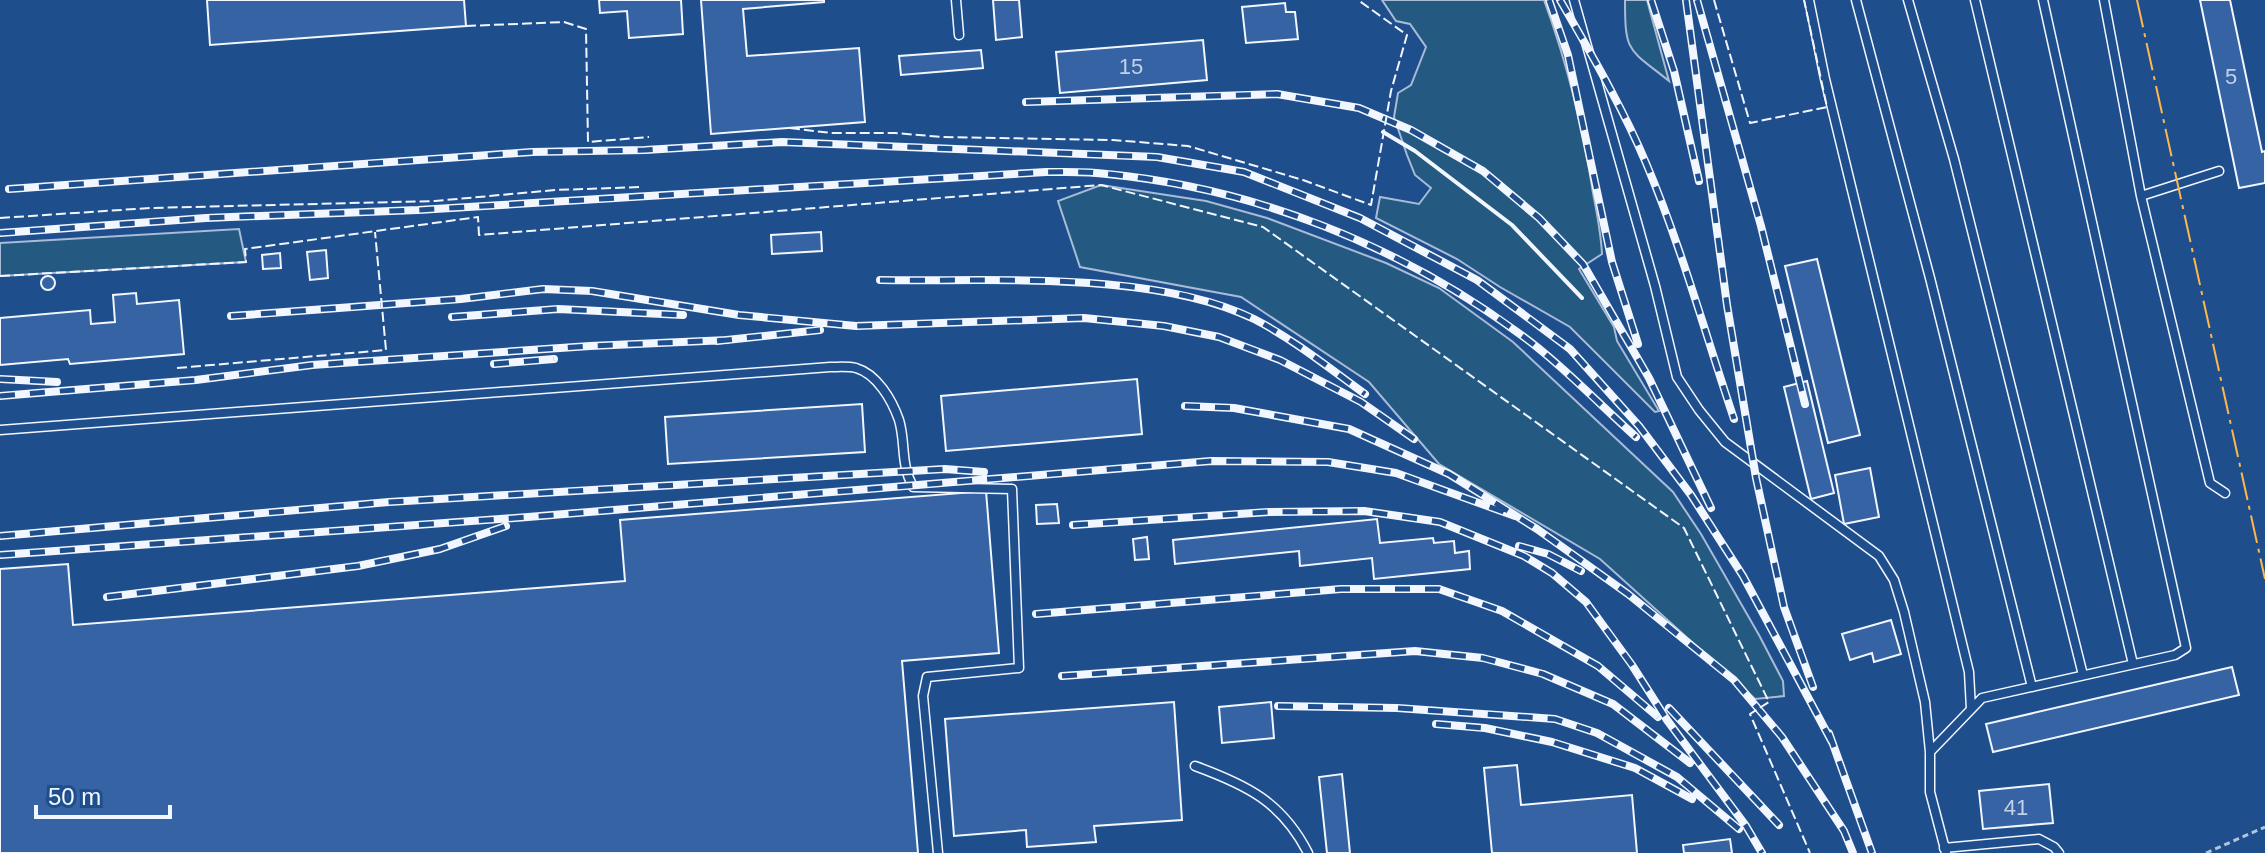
<svg xmlns="http://www.w3.org/2000/svg" width="2265" height="853" viewBox="0 0 2265 853" font-family="Helvetica,sans-serif">
	<style>
		.green { fill: #245a82; stroke: #a8bbd7; stroke-width: 2 }
		.building { fill: #3563a3; stroke: #f2f6ff; stroke-width: 2 }
		.lines { fill: none; stroke-linecap: round; stroke-linejoin: round }
		.lane-casing { stroke: #f2f6ff; stroke-width: 11 }
		.path { stroke: #b3c4dc; stroke-width: 3; stroke-dasharray: 6 4; stroke-linecap: butt }
		.lane { stroke: #1f4e8c; stroke-width: 8 }
		.rail-casing { stroke: #f2f6ff; stroke-width: 8 }
		.rail { stroke: #1f4e8c; stroke-width: 5; stroke-dasharray: 15; stroke-linecap: butt }
		.fence { stroke: #f2f6ff; stroke-width: 2; stroke-dasharray: 10 4; stroke-linecap: butt }
		.wall { stroke: #f2f6ff; stroke-width: 4 }
		.power { stroke: #ffb74d; stroke-width: 2; stroke-dasharray: 28 6 4 6; stroke-linecap: butt }
		.labels { text-anchor: middle; dominant-baseline: central; stroke-width: 6; stroke-linejoin: round; paint-order: stroke }
		.number-label { font-size: 22px; fill: #c3d1e8 }
	</style>
	<rect width="100%" height="100%" fill="#1f4e8c"/>
	<path class="green" d="M1382,0h162c23,63 39,127 49,193 4,20 8,41 9,61l-23,15 35,58 3,14 42,70 -4,1 -85,-85 -70,-40 -43,-28 -81,-41 4,-21 39,7 12,-16 -16,-13 -8,-20 -13,-38 4,-24 13,-8 15,-38 -16,-23 -14,-3z
		M1625,0h22l22,81c-41,-33 -44,-27 -44,-81z
		M1101,185l105,16 61,17 119,45 53,25 74,54 160,150 28,42 58,101 24,46 1,15 -29,3 -155,-140 -161,-95 -70,-82 -128,-85 -161,-30 -22,-66z
		M239,229l7,33 -246,14v-33z"/>
	<path class="building" d="M207,0h257l2,26 -256,19z
		M599,0h82l2,34 -54,4 -2,-27 -27,2z
		M701,0h123v2l-81,7 4,47 112,-8 6,74 -154,12z
		M993,0h26l3,37 -26,3z
		M2200,0h30l32,152 3,-1v32l-26,5z
		M1285,3l1,9h9l3,27 -52,4 -4,-36z
		M1203,40l4,40 -147,13 -4,-41z
		M981,50l2,18 -82,7 -2,-19z
		M821,232l1,19 -50,3 -1,-19z
		M326,250l2,28 -18,2 -3,-28z
		M280,253l1,15 -18,1 -1,-14z
		M1817,259l43,176 -32,8 -43,-177z
		M41 283a7 7 0 1 1 14 0a7 7 0 1 1-14 0Z
		M136,293l1,11 42,-4 5,54 -114,10 -2,-5 -68,6v-47l90,-8 1,14 24,-2 -2,-27z
		M1137,379l5,55 -196,17 -5,-55z
		M1807,381l27,112 -23,6 -27,-112z
		M862,404l3,48 -197,12 -3,-47z
		M1870,468l9,49 -35,7 -9,-49z
		M986,491l13,162 -97,8 16,192h-918v-284l68,-5 5,61 552,-44 -5,-61z
		M1057,504l2,19 -22,1 -1,-19z
		M1377,519l3,24 53,-5 1,5 20,-2 1,12 14,-2 1,18 -96,10 -2,-21 -72,8 -1,-15 -124,13 -2,-24z
		M1147,537l2,22 -14,1 -2,-21z
		M1891,620l10,34 -27,8 -2,-9 -22,7 -8,-26z
		M2232,667l7,28 -246,57 -7,-28z
		M1174,702l8,118 -88,6 2,16 -69,5 -1,-17 -72,6 -9,-117z
		M1271,702l3,36 -52,5 -3,-36z
		M1517,765l4,40 111,-10 5,58h-145l-8,-85z
		M1342,774l8,79h-23l-8,-76z
		M2049,784l4,39 -70,6 -4,-38z
		M1730,839l2,14h-48l-1,-8z"/>
	<g class="lines">
		<g class="lane-casing">
			<path id="lane" d="M956,0l3,35
				M1574,0l81,286 22,91 22,33 26,32 154,114 15,24 10,32 21,90 5,50v40l16,61
				M1809,0l16,79 144,593 2,37
				M1856,0l74,278 102,409
				M1908,0l46,159 129,516
				M1975,0l158,664
				M2104,0l37,196 69,287 15,10
				M2141,196l78,-25
				M0,430l830,-63c8,0 18,-1 26,1 21,6 36,32 43,52 7,23 1,43 14,67l99,2 7,179 -92,9 -4,19 15,157
				M1930,752l52,-54 193,-43 11,-7 -143,-648
				M1195,766c52,19 87,36 113,87
				M1944,848l95,-9 15,8 5,6"/>
		</g>
		<path class="path" d="M2206,853l59,-26"/>
		<use href="#lane" class="lane"/>
		<g class="rail-casing">
			<path id="rail" d="M1549,0l19,55 44,207 26,82
				M1560,0c31,54 62,106 86,163 35,83 59,170 88,256
				M1651,0l23,71 25,110
				M1686,0l41,305 29,173 28,129 29,80
				M1697,0l64,226 44,178
				M1026,102l251,-8 82,14 52,22 72,41 56,47 44,46 66,114 62,130
				M9,189l523,-37 113,-2 137,-8 375,15 87,15 116,46 117,62 93,69 69,77 52,69 52,81 90,168
				M0,233l206,-15 212,-8 628,-38c20,0 41,-1 61,2 147,14 291,71 410,158 41,29 81,71 119,105
				M880,280c111,2 274,-10 374,39 39,20 75,49 111,75
				M231,316l230,-17 82,-10 49,2 147,24 117,11 228,-8 80,8 55,11 61,23 81,42 53,37
				M452,317l106,-8 125,6
				M717,341l103,-11
				M494,364l60,-5
				M0,379l57,3
				M0,396l196,-16 116,-15 278,-19 138,-6
				M1185,406l49,2 115,21 100,45 88,55 91,65 106,86 48,57 62,94 9,22
				M1073,525l196,-13 95,-1 76,11 84,34 28,17 34,29 46,63 35,55 79,106 16,27
				M0,536l389,-34 556,-33 39,3
				M1519,546l29,8 33,17
				M0,555l528,-38 683,-56 117,1 68,11 119,43
				M107,597l251,-31 82,-17 66,-23
				M1036,614l305,-25h98l63,22 96,55 60,51
				M1062,676l353,-25 68,7 60,16 70,30 77,59
				M1278,706l119,2 158,11 42,14 80,44 62,52
				M1669,708l110,117
				M1436,724l49,4 67,14 83,26 57,31
				M1829,733l43,120"/>
		</g>
		<use href="#rail" class="rail"/>
		<path class="fence" d="M1714,0l36,123 77,-16 -23,-107
			M466,26l98,-4 22,7 2,113 61,-5
			M790,128l41,5h64l47,4 171,3 75,6 115,34 68,25 20,-114 16,-56 -49,-35
			M0,218l150,-10 285,-7 120,-11 87,-3
			M0,276l246,-14 -1,-13 233,-32 1,18 622,-50 162,42 421,301 85,174 -19,12 60,139
			M177,368l209,-18 -11,-118"/>
		<path class="wall" d="M1383,132l32,19 97,74 70,73"/>
		<path class="power" d="M2137,0l128,579"/>
	</g>
	<g class="labels">
		<g class="number-label">
			<text x="1131" y="66">15</text>
			<text x="2231" y="76">5</text>
			<text x="2016" y="807">41</text>
		</g>
	</g>
	<path d="M36 805v12h134v-12" fill="none" stroke="#f2f6ff" stroke-width="4"/>
	<text x="48" y="805" font-size="24" fill="#f2f6ff" stroke="#1f4e8c" stroke-width="6" paint-order="stroke">50 m</text>
</svg>
